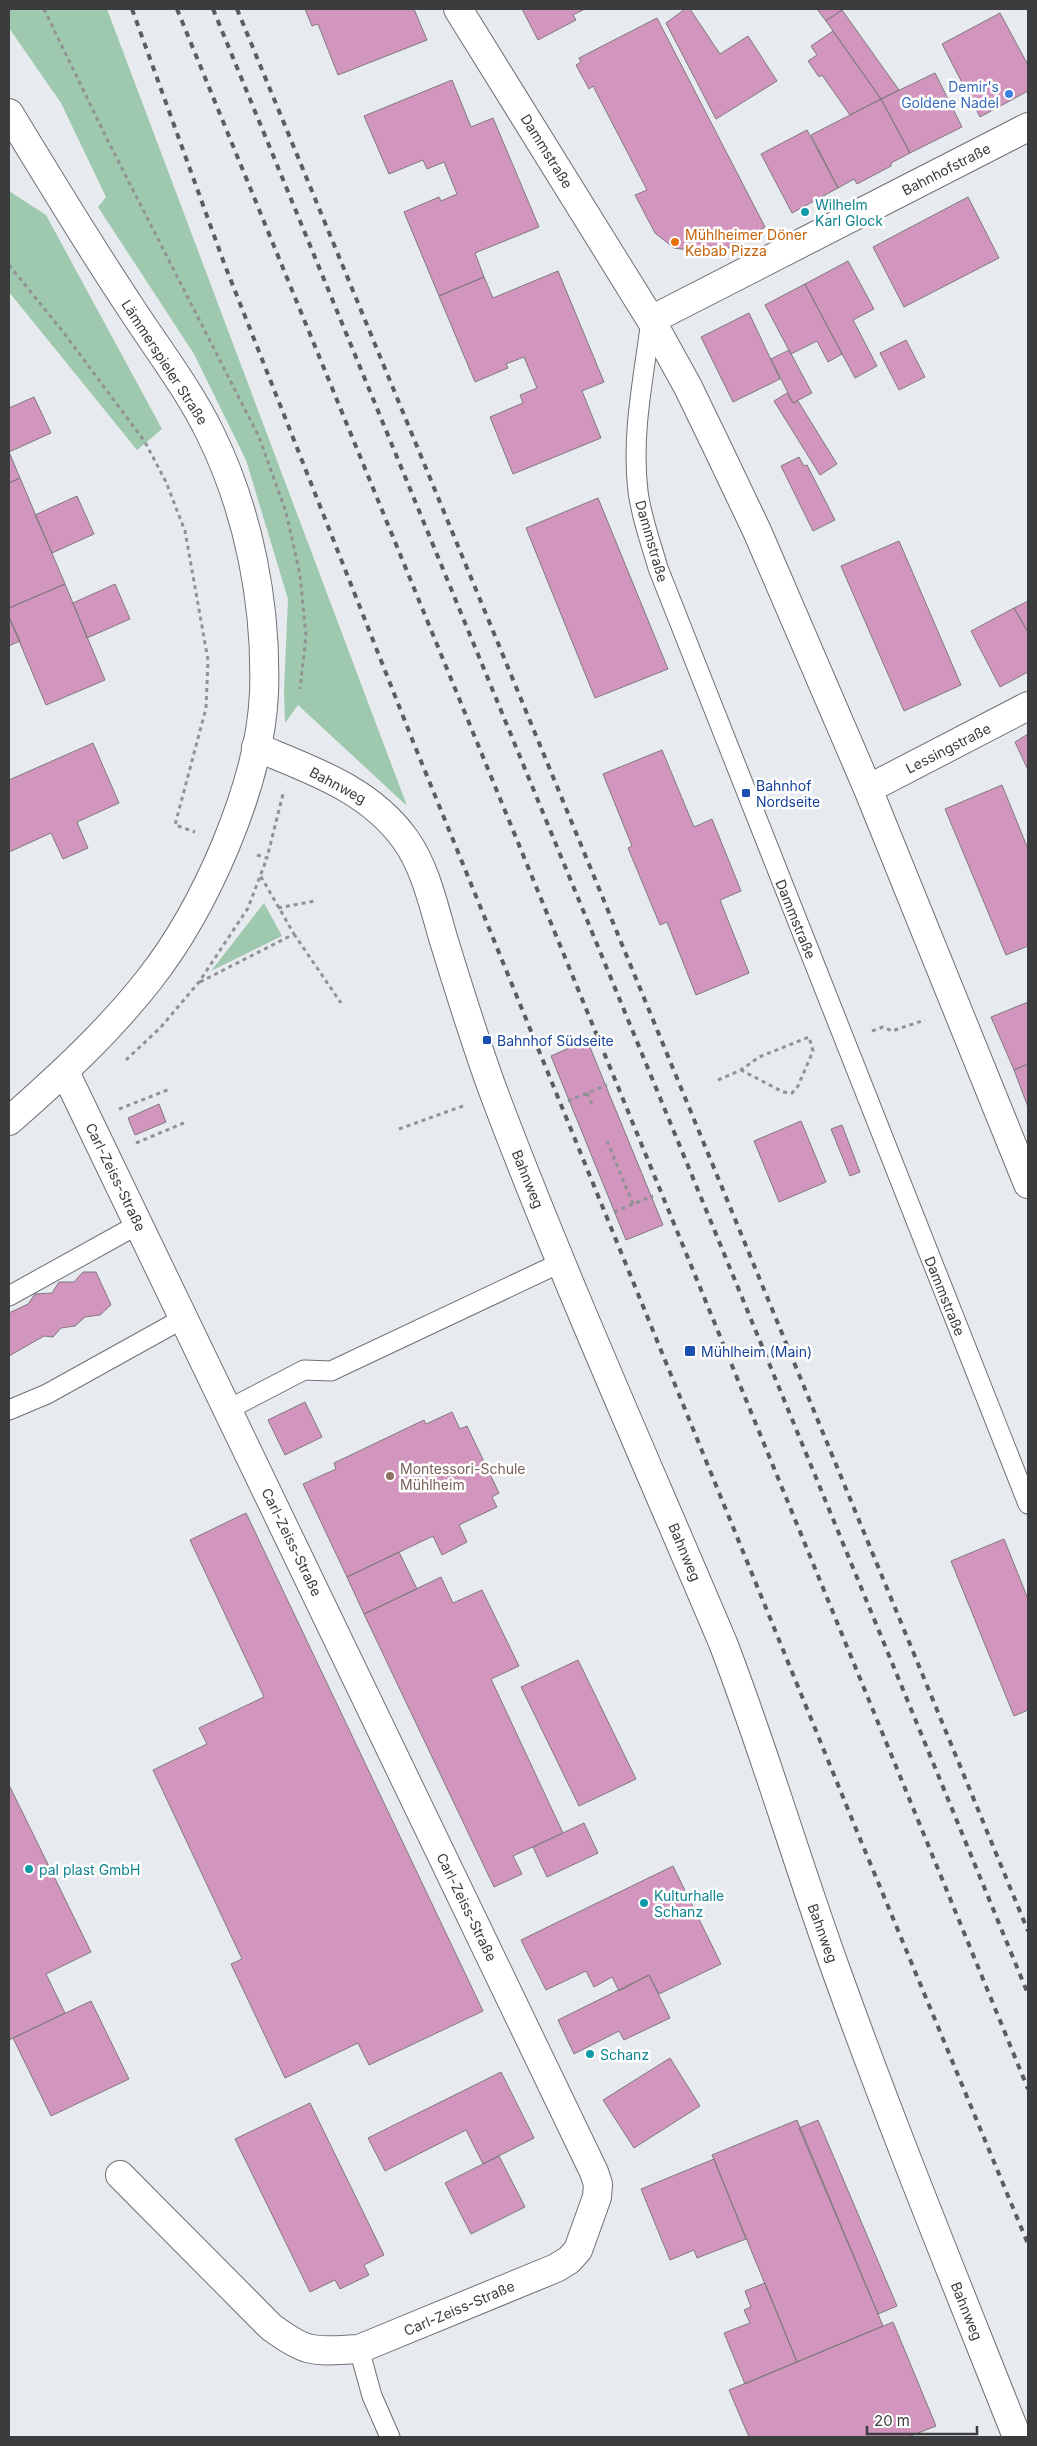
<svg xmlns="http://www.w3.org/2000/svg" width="1037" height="2446" viewBox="0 0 1037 2446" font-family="Inter,sans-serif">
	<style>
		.green { fill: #9fc9ae }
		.building { fill: #d295be; stroke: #7f7a7d }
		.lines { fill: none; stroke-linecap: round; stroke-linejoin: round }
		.lane-casing { stroke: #6e7074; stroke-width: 21 }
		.street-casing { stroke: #6e7074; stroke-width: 30 }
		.secondary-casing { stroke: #6e7074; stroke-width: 30 }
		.path { stroke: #909295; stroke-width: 3; stroke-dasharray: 4 4; stroke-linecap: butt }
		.lane { stroke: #fff; stroke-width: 19 }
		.street { stroke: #fff; stroke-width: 28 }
		.secondary { stroke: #fff; stroke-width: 28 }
		.rail { stroke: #5c5d60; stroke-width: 4; stroke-dasharray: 6 6; stroke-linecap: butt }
		.shop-dot { fill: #3f7fe0; stroke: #fff; stroke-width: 2 }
		.culture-dot { fill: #0f9aa8; stroke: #fff; stroke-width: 2 }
		.food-dot { fill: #e8710a; stroke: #fff; stroke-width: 2 }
		.transit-dot { fill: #1a4fb4; stroke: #fff; stroke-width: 2 }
		.education-dot { fill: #8d6e63; stroke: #fff; stroke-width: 2 }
		.labels { text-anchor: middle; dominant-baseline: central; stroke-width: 5; stroke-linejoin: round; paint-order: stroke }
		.shop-label { font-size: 14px; fill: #366cbe; stroke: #fff; text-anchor: end }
		.street-label { font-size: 14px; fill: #3b3c3e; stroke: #fff }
		.culture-label { font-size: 14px; fill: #0d838f; stroke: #fff; text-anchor: start }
		.food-label { font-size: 14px; fill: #c56008; stroke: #fff; text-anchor: start }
		.transit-label { font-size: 14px; fill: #164399; stroke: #fff; text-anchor: start }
		.education-label { font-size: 14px; fill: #785e54; stroke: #fff; text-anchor: start }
	</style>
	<rect width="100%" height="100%" fill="#e7eaee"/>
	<path class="green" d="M9,9h98l300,797 -109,-101 -13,18 -1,-32 4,-92 -42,-139 -52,-106 -96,-147 8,-10 -45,-94 -52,-75z
		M9,191l37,24 116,214 -25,21 -128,-158z
		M264,903l18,33 -71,35z"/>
	<path class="building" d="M305,9h109l13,31 -89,35 -20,-51 -6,2z
		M522,9h63l-12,6 3,5 -38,20z
		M685,9h5l30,45 28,-18 29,45 -61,38 -50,-96z
		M817,9h26l-17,12z
		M842,10l57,80 -18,9 -55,-78z
		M1000,13l28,52v26l-48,26 -38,-73z
		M657,18l108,209 -47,27 -44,-6 -19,-15 -20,-38 12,-5 -54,-104 -4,3 -13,-24 5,-3 -2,-4z
		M833,31l48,68 -31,16 -28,-40 -3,2 -11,-16 9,-6 -6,-9z
		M935,73l27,54 -52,26 -29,-54z
		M452,80l19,47 22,-9 46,109 -64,26 9,24 -45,19 -35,-84 35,-15 2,4 16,-7 -13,-32 -17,7 -4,-9 -34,14 -25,-58z
		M881,99l29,54 -19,10v3l-34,18 -3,-5 -16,9 -27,-53z
		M807,130l31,58 -46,25 -31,-59z
		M968,197l31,61 -95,49 -31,-60z
		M848,261l26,48 -21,11 24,46 -22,12 -50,-94z
		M558,271l46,111 -22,9 19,47 -88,36 -23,-57 33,-14 -3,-8 17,-7 -13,-31 -18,7 2,4 -33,14 -36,-86 45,-19 9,21z
		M805,284l37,70 -14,8 -11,-21 -26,13 -26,-49z
		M749,313l31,66 -47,23 -32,-65z
		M906,340l19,37 -26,13 -19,-37z
		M789,350l23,43 -19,10 -22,-44z
		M787,393l6,10 5,-2 39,63 -17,11 -46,-74z
		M34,397l17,36 -42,19v-44z
		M9,452l11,26 -11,5z
		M799,457l5,9 3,-1 28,55 -22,11 -32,-65z
		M20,478l45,106 -56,24v-125z
		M77,496l17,38 -42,19 -17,-38z
		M598,498l70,171 -73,29 -69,-170z
		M899,541l62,144 -57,26 -63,-145z
		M65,584l40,96 -59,25 -37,-88v-9z
		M115,584l15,35 -43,19 -14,-35z
		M1028,601v31l-14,-24z
		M1014,608l14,24v40l-28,15 -29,-56z
		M9,617l11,24 -11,5z
		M1028,734v36l-13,-28z
		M93,743l26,60 -42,19 11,26 -25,11 -12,-26 -42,19v-72z
		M662,750l32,77 18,-8 29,72 -21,9 29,73 -53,22 -29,-73 -7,3 -32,-77 4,-2 -29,-72z
		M1002,785l26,64v97l-22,9 -61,-146z
		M1028,1002v62l-14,6 -23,-53z
		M587,1040l76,185 -37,15 -75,-184z
		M1028,1064v43l-14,-37z
		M159,1104l7,18 -31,13 -7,-17z
		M801,1121l25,61 -47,20 -25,-61z
		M842,1125l18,47 -10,4 -19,-47z
		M83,1272h13l15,33 -11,10 -15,2 -10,9 -14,2 -8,9 -9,-1 -35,20v-43l19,-9 7,-10 17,-1 7,-11h15z
		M305,1402l17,35 -37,18 -17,-35z
		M452,1412l8,17 7,-3 32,67 -7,4 5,10 -38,18 8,17 -25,13 -9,-19 -86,41 -44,-93 33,-15 -2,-6 90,-43 2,4z
		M246,1513l237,498 -114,54 -11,-22 -73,35 -54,-114 11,-5 -89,-189 54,-26 -8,-16 65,-31 -74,-157z
		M1004,1539l24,60v111l-14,6 -63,-155z
		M399,1552l18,37 -53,25 -17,-37z
		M441,1577l12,26 29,-13 37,76 -28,13 72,154 -50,23 9,18 -28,13 -130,-273z
		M578,1660l58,119 -57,27 -58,-119z
		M9,1785l82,167 -45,22 19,39 -56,27z
		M584,1823l14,30 -51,24 -14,-30z
		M673,1866l48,98 -62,30 -10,-19 -30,16 -7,-14 -18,10 -8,-16 -40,19 -25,-50z
		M649,1975l21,43 -46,22 -5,-9 -45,23 -16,-34z
		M91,2001l38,78 -78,37 -38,-78z
		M670,2058l30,48 -66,42 -31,-48z
		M501,2072l33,66 -51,26 -17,-34 -81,41 -17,-33z
		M310,2103l74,152 -20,10 5,10 -29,14 -5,-9 -25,12 -75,-153z
		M797,2120l86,206 -86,36 -85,-207z
		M818,2120l79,186 -19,8 -79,-186z
		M499,2156l26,51 -54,27 -26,-51z
		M714,2159l32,80 -49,19 -3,-8 -24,10 -29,-71z
		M765,2283l32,79 -52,22 -21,-51 26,-10 -6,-13 7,-3 -6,-16z
		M893,2322l43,104 -28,11h-159l-20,-47z"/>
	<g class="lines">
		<g class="lane-casing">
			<path id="lane" d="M651,320c-7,56 -20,114 -13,171 3,26 13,52 20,77l370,936
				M9,1296l130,-72
				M229,1409l75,-39 27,1 231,-109
				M9,1410l38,-16 137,-76
				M359,2349l13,47 18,41"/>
		</g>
		<g class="street-casing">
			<path id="street" d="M458,9l193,311 37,67 29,60 40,84 111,258 160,395
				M651,320l377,-193
				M256,747c55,23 113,42 149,92 21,29 29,69 39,102 16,52 32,104 51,155 70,185 151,365 228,547 42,109 74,220 114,330 56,156 119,310 180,464
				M868,789l160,-83
				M65,1072l529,1100 4,12 -1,13 -19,53 -9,10 -13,8 -197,81c-45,2 -50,6 -88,-22l-151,-152"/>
		</g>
		<g class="secondary-casing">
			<path id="secondary" d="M9,113c39,64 78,129 120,192 27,42 59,83 81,128 39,79 57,172 54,260 -4,92 -59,216 -116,288 -41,52 -89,96 -139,140"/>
		</g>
		<path class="path" d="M44,9l62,128 153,300 27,75 14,63 6,61 -6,53
			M9,265l55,68 81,109 21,40 19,49 23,129 -2,48 -31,117 20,7
			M257,855l10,3 16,-64
			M278,908l37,-7
			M294,934l47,69
			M200,982l94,-48 -34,-59
			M872,1031l11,-4 9,4 33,-11
			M126,1060l35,-33 38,-45 49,-74 19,-50
			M718,1080l23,-10 18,-13 50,-20 4,14 -15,35 -6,7 -9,-1 -42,-22
			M587,1093l6,14
			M568,1101l39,-16
			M119,1109l51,-20
			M399,1129l64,-23
			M607,1141l26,63
			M136,1143l50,-21
			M614,1212l39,-16"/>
		<use href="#lane" class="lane"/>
		<use href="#street" class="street"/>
		<use href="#secondary" class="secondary"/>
		<path class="rail" d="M132,9l92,254 190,481 442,1085 172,415
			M177,9l851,2080
			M213,9l815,1985
			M237,9l791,1922"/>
	</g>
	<circle class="shop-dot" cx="1009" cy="94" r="5"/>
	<g class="culture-dot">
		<circle cx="805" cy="212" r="5"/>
		<circle cx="29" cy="1869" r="5"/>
		<circle cx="644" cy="1903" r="5"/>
		<circle cx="590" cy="2054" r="5"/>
	</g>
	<circle class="food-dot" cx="675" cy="242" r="5"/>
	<g class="transit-dot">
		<rect x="741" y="788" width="10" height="10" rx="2.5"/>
		<rect x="482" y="1035" width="10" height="10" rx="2.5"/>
		<rect x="684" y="1345" width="12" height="12" rx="2.5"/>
	</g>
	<circle class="education-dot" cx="390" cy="1476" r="5"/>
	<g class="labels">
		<g class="shop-label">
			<text x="999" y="86">Demir's<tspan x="999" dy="16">Goldene Nadel</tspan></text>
		</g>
		<g class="street-label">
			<text transform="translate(547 151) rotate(58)">Dammstraße</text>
			<text transform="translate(946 169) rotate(-27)">Bahnhofstraße</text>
			<text transform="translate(165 362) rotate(57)">Lämmerspieler Straße</text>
			<text transform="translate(652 541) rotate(74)">Dammstraße</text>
			<text transform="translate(948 748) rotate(-27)">Lessingstraße</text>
			<text transform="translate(338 785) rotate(28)">Bahnweg</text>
			<text transform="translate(796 919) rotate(68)">Dammstraße</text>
			<text transform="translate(116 1177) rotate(64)">Carl-Zeiss-Straße</text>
			<text transform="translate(528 1179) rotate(68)">Bahnweg</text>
			<text transform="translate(945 1296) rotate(68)">Dammstraße</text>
			<text transform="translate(292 1542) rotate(64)">Carl-Zeiss-Straße</text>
			<text transform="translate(685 1552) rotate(67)">Bahnweg</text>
			<text transform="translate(467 1907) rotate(64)">Carl-Zeiss-Straße</text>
			<text transform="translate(823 1933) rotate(70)">Bahnweg</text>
			<text transform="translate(459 2308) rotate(-23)">Carl-Zeiss-Straße</text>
			<text transform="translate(967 2311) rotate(68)">Bahnweg</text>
		</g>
		<g class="culture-label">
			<text x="815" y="204">Wilhelm<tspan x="815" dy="16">Karl Glock</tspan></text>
			<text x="39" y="1869">pal plast GmbH</text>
			<text x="654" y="1895">Kulturhalle<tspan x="654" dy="16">Schanz</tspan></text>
			<text x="600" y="2054">Schanz</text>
		</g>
		<g class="food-label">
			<text x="685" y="234">Mühlheimer Döner<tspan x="685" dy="16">Kebab Pizza</tspan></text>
		</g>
		<g class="transit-label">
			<text x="756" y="785">Bahnhof<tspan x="756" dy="16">Nordseite</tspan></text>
			<text x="497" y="1040">Bahnhof Südseite</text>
			<text x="701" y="1351">Mühlheim (Main)</text>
		</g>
		<g class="education-label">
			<text x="400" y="1468">Montessori-Schule<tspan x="400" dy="16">Mühlheim</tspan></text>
		</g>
	</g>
	<rect width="1037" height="2446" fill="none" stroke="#3b3c3e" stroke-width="20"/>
	<path d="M867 2426v8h110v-8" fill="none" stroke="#3b3c3e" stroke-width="2.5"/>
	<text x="874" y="2426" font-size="15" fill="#3b3c3e" stroke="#ffffff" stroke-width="4" paint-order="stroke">20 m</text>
</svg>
